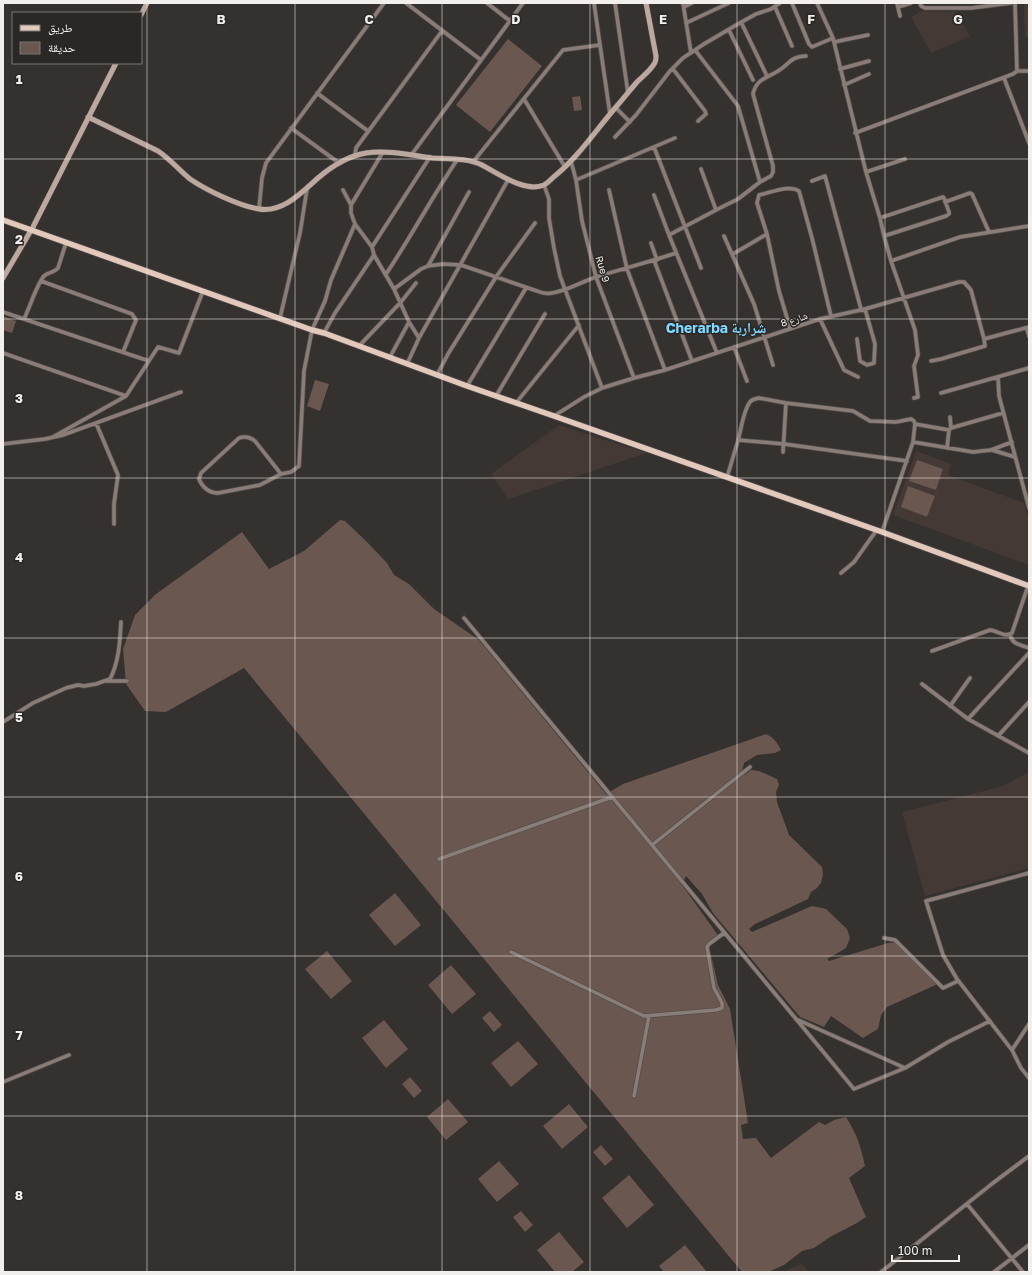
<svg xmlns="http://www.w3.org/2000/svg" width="1032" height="1275" viewBox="0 0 1032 1275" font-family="'Golos Text','Noto Naskh Arabic',sans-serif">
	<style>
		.built { fill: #443934 }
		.green { fill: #6a574f }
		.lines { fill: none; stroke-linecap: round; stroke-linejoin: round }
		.street-casing { stroke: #534f4d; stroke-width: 5 }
		.secondary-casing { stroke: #534f4d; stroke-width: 6 }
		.primary-casing { stroke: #534f4d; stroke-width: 7 }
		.street { stroke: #8a7d77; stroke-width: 3.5 }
		.secondary { stroke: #bca89e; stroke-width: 5 }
		.primary { stroke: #e3c8bc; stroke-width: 5.5 }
		.grid { fill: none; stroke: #f2efed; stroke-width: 1; stroke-opacity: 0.55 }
		.labels { text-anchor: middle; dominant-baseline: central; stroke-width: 3; stroke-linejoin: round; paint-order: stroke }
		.street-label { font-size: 10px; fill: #f2efed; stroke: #2b2725 }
		.district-label { font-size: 14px; font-weight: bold; fill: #80d9ff; stroke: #2b2725 }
		.grid-label { font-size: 13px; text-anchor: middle; font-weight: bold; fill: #f2efed; stroke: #2b2725; stroke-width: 3; stroke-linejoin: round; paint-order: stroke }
	</style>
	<rect width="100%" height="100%" fill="#35312f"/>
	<path class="built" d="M1024,3h5v34h-4z
		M922,11l33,1 15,24 -39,17 -20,-36z
		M559,425l88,28 -139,46 -17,-25z
		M916,451l35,13 -3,11 76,28 5,18v44l-136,-50z
		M1029,772v96l-104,28 -23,-84 101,-26z
		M802,1264l7,8h-27z"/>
	<path class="green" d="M508,39l34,27 -52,66 -34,-27z
		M580,96l2,14 -8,1 -2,-14z
		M3,316l13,5 -4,12 -9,-3z
		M315,380l14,4 -9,27 -13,-5z
		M917,460l26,9 -7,21 -27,-9z
		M908,486l27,10 -8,21 -26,-10z
		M340,520l5,1 23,22 19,20 7,12 15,9 25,25 45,31 127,154 17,-10 143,-50c8,4 11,8 15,16l-6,3 -18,2 -13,8 -2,8 2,4 7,-5 8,1 18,8 2,6 -3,7 1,10 12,33 33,32 1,7 -2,9 -4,5 -6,4 -3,7 -53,25 -6,5 3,3 60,-26 14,3 21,20 3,9 -4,10 -19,11 2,2 59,-18 10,-1 42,41 -53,24 -6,8 -3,14 -15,9 -32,-22 -7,11 -24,-10 -87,-104 -11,-19 -16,-18 -4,9 38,53 -11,8 9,39 12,24 18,114 -7,2 2,14 13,-1 15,20 48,-36 6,3 9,-5 12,-3c11,17 15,30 19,49l-16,12 17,39 -9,6 -27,14 -16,11 -12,3 -18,14 -16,7h-26l-498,-604 -78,44 -21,-1 -19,-27 -3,-35 12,-34 21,-21 86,-62 27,37 35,-18z
		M395,893l26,32 -26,21 -26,-31z
		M327,951l25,30 -21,18 -26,-30z
		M451,965l25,29 -24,20 -24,-29z
		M490,1011l12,14 -8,7 -12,-14z
		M384,1020l24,29 -22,19 -24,-30z
		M518,1041l20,23 -27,23 -20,-24z
		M410,1077l12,14 -8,7 -12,-14z
		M448,1099l20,23 -22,18 -19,-23z
		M569,1104l19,23 -26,22 -19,-23z
		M601,1145l12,14 -8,7 -12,-14z
		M499,1161l20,23 -22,18 -19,-23z
		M629,1175l25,30 -27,23 -25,-30z
		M521,1211l12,14 -8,7 -12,-15z
		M559,1232l25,30 -12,10h-17l-18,-22z
		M685,1245l22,27h-43l-5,-6z"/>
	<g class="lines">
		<g class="street-casing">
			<path id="street" d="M406,3l75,57
				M487,3l23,18
				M594,3l6,42
				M615,3l13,90
				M683,3l8,50
				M792,3l17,41 3,3 21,-9
				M817,3l16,35 33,134 14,46 4,18 7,25 24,69 3,25 -4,11 4,31 -4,1
				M897,3l3,13
				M920,3l1,3 4,2h46l40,-5
				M684,7l8,-4
				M775,7l17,39
				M898,7l13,-4
				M741,22l25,52
				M686,23l43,-20
				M729,30l24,50
				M834,42l34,-7
				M695,50l43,56 22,76
				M673,69l32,42 1,3 -8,7
				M840,69l29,-8
				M1017,71h12
				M1004,78l25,65
				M844,85l25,-11
				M317,93l51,38
				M524,99l41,68
				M616,108l14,14
				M291,128l48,35
				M855,133l158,-59 4,-3 -2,-68
				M615,137l21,-22 34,-44 13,-13 21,-14 34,-20 18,-10 15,-5 9,-6
				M654,147l47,121
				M383,152l-32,53v8l4,11 17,23 2,8 20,34 15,33 10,16 -12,26
				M412,154l111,-151
				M355,155l1,-7 86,-117
				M571,161l5,19 6,41 14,56 38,101
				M473,162l90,-112 37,-5 10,69
				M701,169l15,41
				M866,172l39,-13
				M576,180l99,-42
				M812,181l13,-5 36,133
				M544,185l5,14v19l5,30 6,28 42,112
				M343,190l8,15
				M609,190l18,79 38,101
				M654,195l15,40 48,118
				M945,202l25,-9 2,1 17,38
				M259,209l3,-31 4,-15 118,-160
				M880,218l63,-21 1,1 5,14v2l-3,2 -62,20
				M669,235l47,-25 22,-11 22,-17 11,-6 2,-4v-6l-20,-72c3,-15 14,-16 25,-23 12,-7 11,-14 28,-15
				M724,236l30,68 19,61
				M651,243l6,17
				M372,247l58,-90
				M733,254l34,-20
				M654,260l38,101
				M891,261l69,-24 69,-11
				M428,266l41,-74
				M386,274c25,-37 46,-77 71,-114
				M41,281l91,33 4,6 -13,32
				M394,289l27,-20 7,-3 15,-2 18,1 76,26c5,2 10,3 15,2 15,-2 29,-11 44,-16 26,-8 53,-15 80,-24
				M3,312l146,49
				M280,318l20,-85 7,-44
				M24,319c5,-10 13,-35 20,-43 4,-4 10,-3 14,-8l8,-25
				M820,319l24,51 14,7
				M790,328l-11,-37 -12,-57 -10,-31 2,-8c11,-2 30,-11 40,-4l13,47 19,78
				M1027,329l2,7
				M324,333l11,-20 39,-58
				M419,338l89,-158
				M857,339l3,22 7,4 7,-2 1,-19 -10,-35
				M984,339l45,-12
				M359,346l42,-44 15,-19
				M734,347l13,34
				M3,353l123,43
				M390,357l19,-35
				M437,375l11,-21 48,-77 39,-54
				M998,377l1,19 30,112
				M467,386l59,-98
				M941,393l88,-25
				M496,396l49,-82
				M516,403l63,-78
				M554,416l30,-19 18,-9 32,-10 31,-8 155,-51 45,-10 94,-27h5l7,8 13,49 1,7 -44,13 -10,2
				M950,417l1,11
				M96,423l22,52 -4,29v20
				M915,424l34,6
				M53,437l73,-41 32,-49 21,6 24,-62
				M738,440l46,4 123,17
				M913,442l60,10 18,-2 21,-8
				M3,444l42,-5 18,-4 118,-43
				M947,448l2,-18 2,-2 52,-15
				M992,450l23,7
				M783,452l3,-49
				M281,474l-26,-33c-5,-4 -10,-5 -16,-3l-38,35 -2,6c3,8 10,14 19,14l42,-8 21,-11 10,-2 8,-6 5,-95 8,-41 13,-29 6,-21 24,-56
				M727,477c4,-12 7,-24 11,-36 3,-11 5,-30 12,-39 2,-3 5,-3 9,-4l27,5 67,8 17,10 26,1 15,-3 3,2 1,3 -2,18 -31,90
				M841,573l13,-11 22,-31
				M464,618l390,471 51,-21 43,-26 42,-21
				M1010,635c3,10 9,9 19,13
				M932,651l58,-21c8,1 15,8 22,3l16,-47
				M107,681h20
				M922,684l46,35 61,34
				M950,706l20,-28
				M968,719l61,-66
				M3,722l30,-19 33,-15 12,-3 6,1 12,-2 14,-5c9,-17 10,-38 11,-57
				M998,736l31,-34
				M652,845l98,-78
				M439,859l173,-62
				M884,938l11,2 48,48 15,-7
				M511,952l133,64 72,-6 6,-2v-5l-8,-15 -7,-41 2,-3 15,-11
				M796,1019l109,49
				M1029,1024l-17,26 9,18 8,10
				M1012,1050l-55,-71 -14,-24 -17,-54 103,-28
				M3,1082l66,-27
				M634,1096l15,-80
				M967,1204l56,68
				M881,1272l112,-89 36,-27
				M994,1272l35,-27"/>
		</g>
		<g class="secondary-casing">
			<path id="secondary" d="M141,15l6,-12
				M88,117l70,34c12,8 21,19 32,28 16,11 49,27 69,30 24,4 43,-17 59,-31 14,-12 30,-22 48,-25 22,-3 44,2 66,5 16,1 36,0 50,7 17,9 43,28 62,20 4,-2 8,-7 12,-10 23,-19 40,-45 60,-68 7,-8 14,-17 21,-25 6,-6 13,-11 17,-18 2,-2 2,-5 2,-8l-10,-53
				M3,278l30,-51 83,-164"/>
		</g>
		<g class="primary-casing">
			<path id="primary" d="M3,220l309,110 12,3 143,53 87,30 328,116 147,54"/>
		</g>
		<use href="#street" class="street"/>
		<use href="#secondary" class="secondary"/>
		<use href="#primary" class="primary"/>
	</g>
	<path class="grid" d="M147,3v1269M295,3v1269M442,3v1269M590,3v1269M737,3v1269M885,3v1269M3,159h1026M3,319h1026M3,478h1026M3,638h1026M3,797h1026M3,956h1026M3,1116h1026"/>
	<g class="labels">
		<g class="street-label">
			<text transform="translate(603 269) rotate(73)">Rue 9</text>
			<text transform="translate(794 319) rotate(-18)">شارع 8</text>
		</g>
		<g class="district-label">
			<text x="716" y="327">Cherarba شراربة</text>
		</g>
	</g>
	<g class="grid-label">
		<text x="221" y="24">B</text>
		<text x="369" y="24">C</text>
		<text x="516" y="24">D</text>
		<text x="663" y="24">E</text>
		<text x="811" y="24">F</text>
		<text x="958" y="24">G</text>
		<text x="19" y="84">1</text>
		<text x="19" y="244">2</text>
		<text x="19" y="403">3</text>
		<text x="19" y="562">4</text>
		<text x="19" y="722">5</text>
		<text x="19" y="881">6</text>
		<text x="19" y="1040">7</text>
		<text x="19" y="1200">8</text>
	</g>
	<rect width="1032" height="1275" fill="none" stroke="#f2efed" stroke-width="8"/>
	<rect x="12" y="12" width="130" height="52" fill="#2b2725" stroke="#7b7775"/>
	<rect x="20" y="25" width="20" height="6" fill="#e3c8bc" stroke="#7b7775"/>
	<text x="48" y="32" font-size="12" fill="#f2efed">طريق</text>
	<rect x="20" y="42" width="20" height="12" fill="#6a574f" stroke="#7b7775"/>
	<text x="48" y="52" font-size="12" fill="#f2efed">حديقة</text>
	<path d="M892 1255v6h67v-6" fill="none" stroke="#f2efed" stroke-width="2"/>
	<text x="898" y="1255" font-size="12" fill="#f2efed" stroke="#2b2725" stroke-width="3" paint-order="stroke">100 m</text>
</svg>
